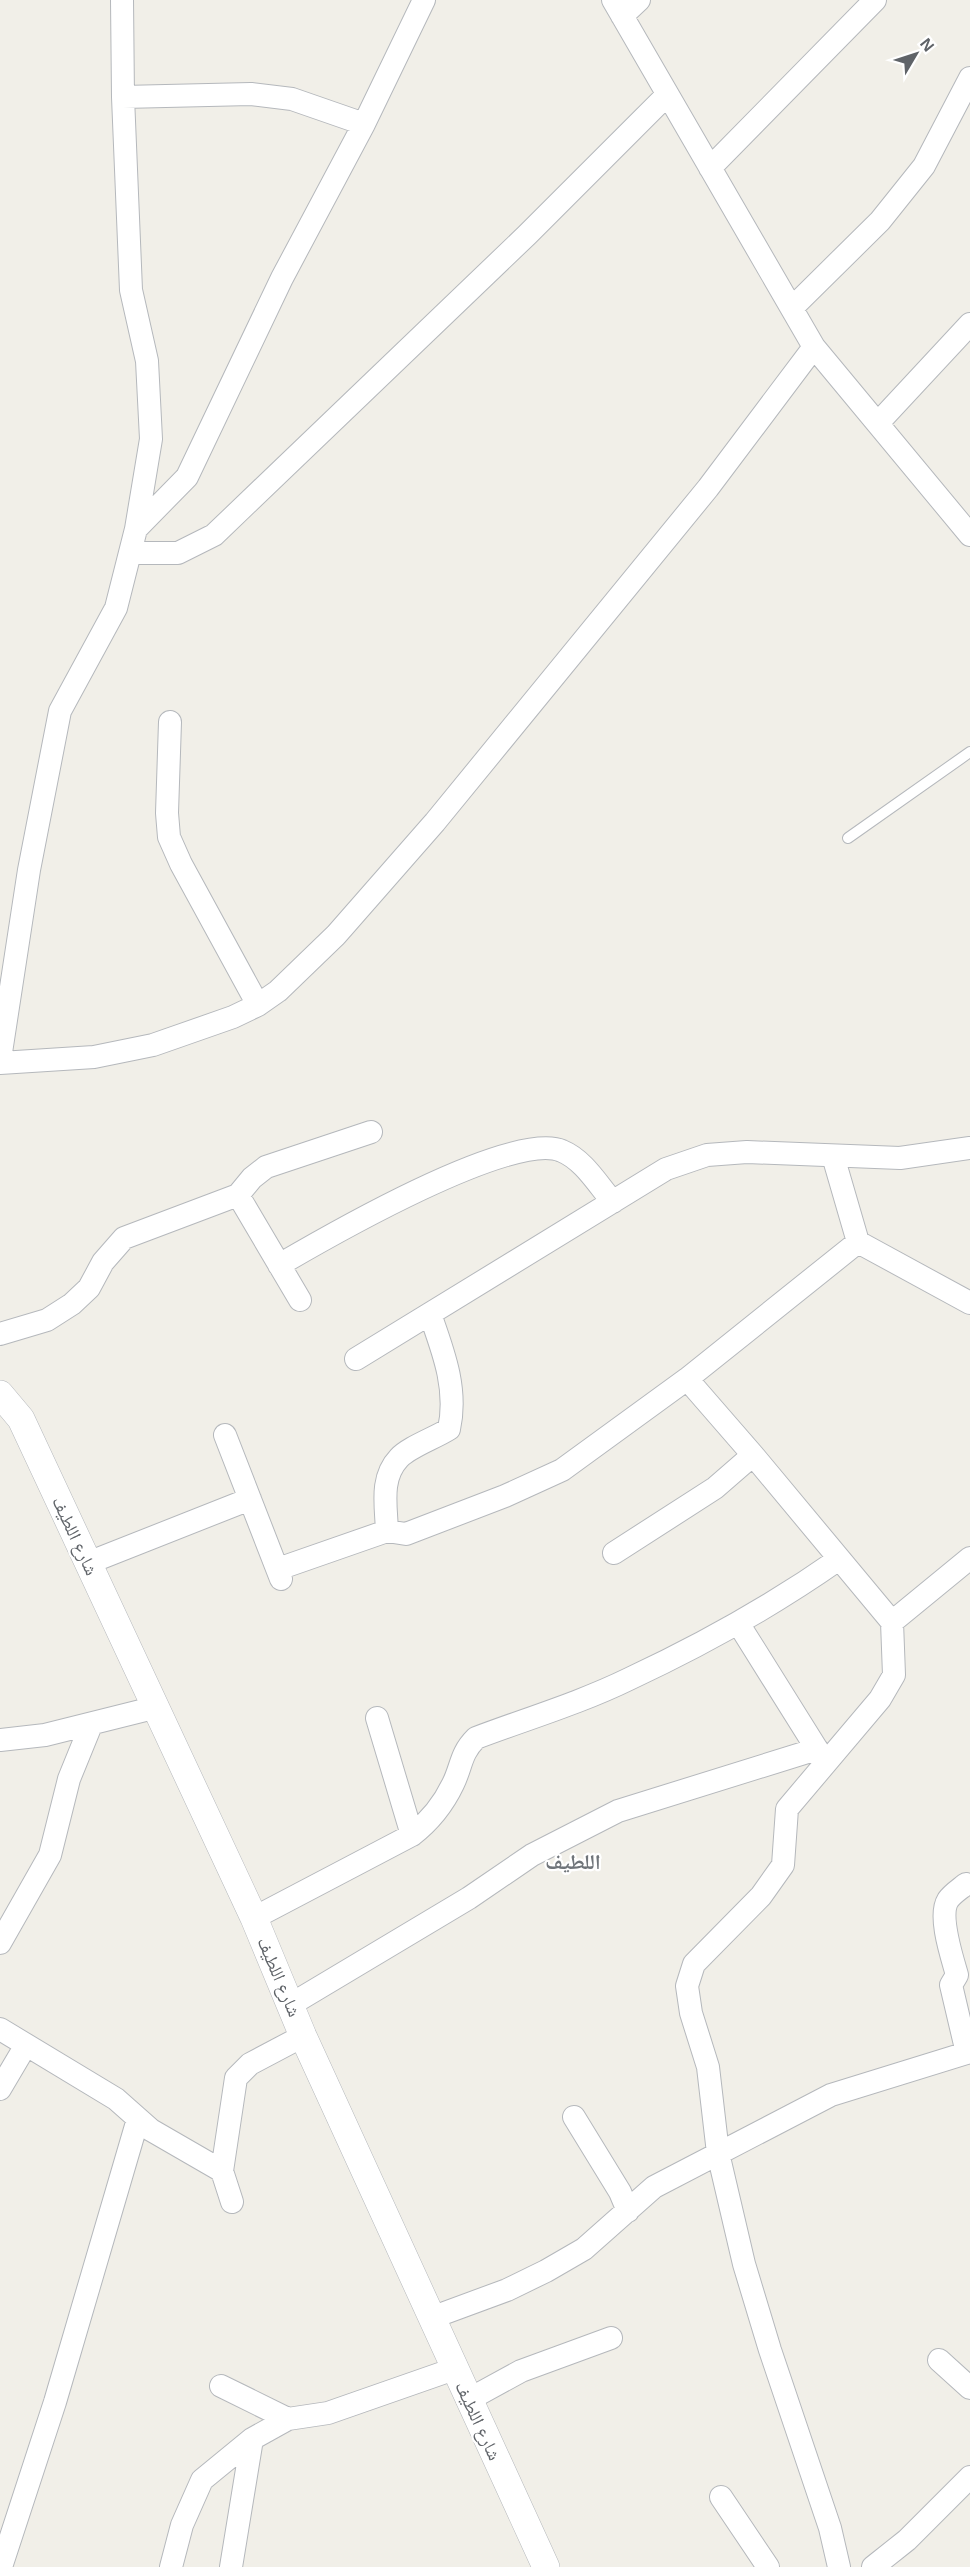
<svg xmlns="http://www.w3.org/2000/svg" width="970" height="2567" viewBox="0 0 970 2567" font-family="Arial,'Noto Naskh Arabic',sans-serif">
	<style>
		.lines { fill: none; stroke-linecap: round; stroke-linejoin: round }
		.service-casing { stroke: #b5b8bc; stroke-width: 12 }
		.minor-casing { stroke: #b5b8bc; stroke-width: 24 }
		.tertiary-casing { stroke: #b5b8bc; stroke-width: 28 }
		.service { stroke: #fff; stroke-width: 10 }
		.minor { stroke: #fff; stroke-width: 22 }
		.tertiary { stroke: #fff; stroke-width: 27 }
		.labels { text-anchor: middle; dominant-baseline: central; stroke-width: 4.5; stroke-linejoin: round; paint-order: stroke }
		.street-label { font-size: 18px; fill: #5f6368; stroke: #fff }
		.quarter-label { font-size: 21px; font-weight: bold; fill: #70757a; stroke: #fff }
	</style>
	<rect width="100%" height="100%" fill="#f1efe8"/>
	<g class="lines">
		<g class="service-casing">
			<path id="service" d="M848,838l122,-86"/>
		</g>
		<g class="minor-casing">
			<path id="minor" d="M613,0l201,347 156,188
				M622,16l17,-16
				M123,97l128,-3 41,5 72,25
				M710,168l165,-168
				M792,308l88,-87 44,-55 46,-88
				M878,423l92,-99
				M136,529l51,-52 95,-199 82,-154 60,-124
				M130,553h48l36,-18 313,-300 140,-140
				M170,722l-3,91 2,24 12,27 77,141
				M0,1059l29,-189 31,-159 56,-103 20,-79 15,-90 -4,-78 -16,-71 -8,-193 -1,-97
				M0,1063l94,-6 59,-12 80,-28 25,-12 20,-14 58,-56 99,-113 273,-334 106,-141
				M833,1156l25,86 112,61
				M238,1195l62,105
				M279,1265c48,-28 235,-136 283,-114 22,9 36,34 51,51
				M0,1334l47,-14 25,-16 17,-16 14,-26 21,-24 114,-43 14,-17 14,-11 105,-35
				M356,1359l310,-190 41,-14 40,-3 153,6 70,-10
				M687,1379l66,76 139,167 2,53 -14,24 -93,110 -4,56 -22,31 -67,68 -7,22 4,27 17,54 10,86 26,111 26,86 60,178 9,39
				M225,1435l56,144
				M387,1531c-1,-26 -7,-53 12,-73 10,-11 36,-20 50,-29 9,-40 -6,-78 -19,-115
				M614,1553l101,-65 38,-33
				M88,1563l162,-64
				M278,1569l109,-38 19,3 99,-38 57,-26 125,-91 171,-137
				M892,1622l78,-64
				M738,1623l87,139
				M377,1718l35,117
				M0,1740l45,-5 112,-28
				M966,1884c-6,5 -14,10 -18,16 -10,16 4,57 9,75l-6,10 16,68
				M254,1918l158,-83c18,-14 31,-30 41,-51 9,-18 7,-30 23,-46 50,-19 104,-35 153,-59 73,-34 143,-73 210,-120
				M0,1943l50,-88 19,-76 22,-54
				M290,2005l179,-107 63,-43 86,-44 199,-62
				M0,2029l116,70 35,31 71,41
				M0,2089l26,-44
				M574,2117l46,75 8,19
				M232,2202l-10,-31 14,-93 14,-14 53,-28
				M431,2318l76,-28 39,-19 38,-22 70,-62 177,-92 139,-43
				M939,2360l31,28
				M221,2386l67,33
				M468,2400l53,-29 90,-33
				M721,2497l47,70
				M1,2567l54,-165 83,-283
				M171,2567l11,-42 20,-45 50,-41 36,-20 40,-6 126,-44
				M231,2567l21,-128
				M873,2567l34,-27 63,-63"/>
		</g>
		<g class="tertiary-casing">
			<path id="tertiary" d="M0,1394l21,25 233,499 49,118 243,531"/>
		</g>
		<use href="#service" class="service"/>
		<use href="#minor" class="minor"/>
		<use href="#tertiary" class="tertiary"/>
	</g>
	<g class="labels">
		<g class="street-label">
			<text transform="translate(75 1536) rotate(65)">شارع اللطيف</text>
			<text transform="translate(279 1977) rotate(67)">شارع اللطيف</text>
			<text transform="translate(478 2421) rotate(65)">شارع اللطيف</text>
		</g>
		<g class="quarter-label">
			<text x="573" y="1861">اللطيف</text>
		</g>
	</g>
	<g transform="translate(916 54) rotate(51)" stroke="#ffffff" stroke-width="4.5" paint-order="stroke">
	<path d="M0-4.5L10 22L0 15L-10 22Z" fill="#5f6368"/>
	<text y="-9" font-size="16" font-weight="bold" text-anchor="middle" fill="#5f6368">N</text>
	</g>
</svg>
